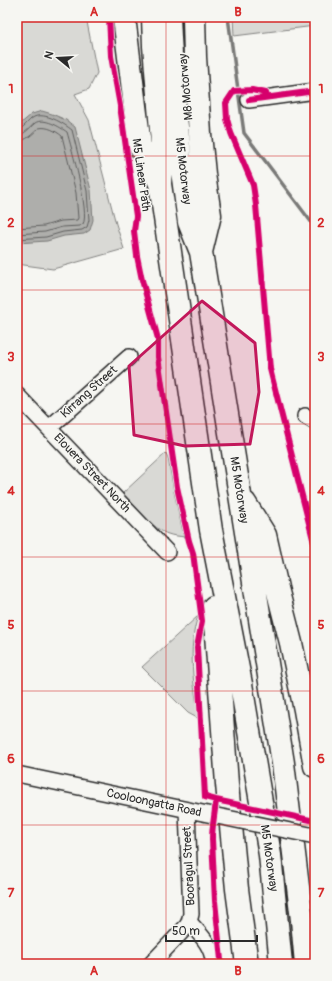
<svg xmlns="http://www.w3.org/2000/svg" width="332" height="981" viewBox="0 0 332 981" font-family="Pangolin,sans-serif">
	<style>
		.green { fill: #d9d9d5; stroke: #828280 }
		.water { fill: #aeaeab; stroke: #7a7a78 }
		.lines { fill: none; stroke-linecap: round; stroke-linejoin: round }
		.shore { stroke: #5f5f5e; stroke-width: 1 }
		.stream { stroke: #7a7a78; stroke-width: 3.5 }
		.minor-casing { stroke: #2b2b2b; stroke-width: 18 }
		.highway-casing { stroke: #2b2b2b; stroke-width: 25 }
		.minor { stroke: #f6f6f2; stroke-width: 15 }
		.highway { stroke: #f6f6f2; stroke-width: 22 }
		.minor-bridge-casing { stroke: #2b2b2b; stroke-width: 18; stroke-linecap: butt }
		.minor-bridge { stroke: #f6f6f2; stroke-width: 15 }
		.cycleway-casing { stroke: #f6f6f2; stroke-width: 8 }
		.cycleway { stroke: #d6006c; stroke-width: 6 }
		.marked { fill: #c2185b; fill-opacity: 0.2; stroke: #c2185b; stroke-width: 3; stroke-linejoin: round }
		.grid { fill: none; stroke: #d62828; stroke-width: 1; stroke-opacity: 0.55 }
		.labels { text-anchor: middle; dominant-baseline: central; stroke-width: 3; stroke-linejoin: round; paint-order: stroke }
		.street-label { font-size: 12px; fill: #2b2b2b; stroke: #f6f6f2 }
		.neatline { fill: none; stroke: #d62828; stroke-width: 1.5 }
		.grid-label { font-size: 13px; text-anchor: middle; font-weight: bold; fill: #d62828 }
	</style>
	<rect width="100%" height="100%" fill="#f6f6f2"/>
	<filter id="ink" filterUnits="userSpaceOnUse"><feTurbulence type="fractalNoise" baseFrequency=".025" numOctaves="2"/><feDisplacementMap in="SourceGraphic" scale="8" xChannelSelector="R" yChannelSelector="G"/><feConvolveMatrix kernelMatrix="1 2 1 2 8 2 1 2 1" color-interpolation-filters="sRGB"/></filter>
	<g filter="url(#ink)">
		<path class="green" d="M17,17h69l11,56 -8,16 -14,5 14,26 27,104 8,25 -71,20 -36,-5z
			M233,17h82v9l-81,10z
			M166,453l2,5 6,34 10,45c-5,-1 -11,-1 -16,-3 -14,-4 -35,-30 -45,-41z
			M198,616c-11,32 -4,71 1,103l-11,-6 -46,-46z"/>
		<path class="water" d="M42,111l10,3 14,6 9,7 16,63 2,30 -3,10 -6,4 -20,2 -17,5 -30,2v-114l2,-4 13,-11z"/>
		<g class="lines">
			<path class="shore" d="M17,130c7,-1 11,-10 17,-13 11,-5 29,6 38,13l15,61 2,29 -2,7 -5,3 -19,2 -17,5 -29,2
				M17,135c8,0 12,-7 18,-12 9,-6 25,4 32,9 4,14 23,81 16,92 -1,0 -2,1 -3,2l-18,1 -17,5 -28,2
				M17,141c10,0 15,-7 22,-13 8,-2 17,3 23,8l14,57 2,25 -1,2 -16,1 -17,5 -27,2"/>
			<path class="stream" d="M228,17l16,116 71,94"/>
			<g class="minor-casing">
				<path id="minor" d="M249,100l66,-9
					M17,395l150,157
					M305,416l10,6
					M49,428l80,-71
					M17,774l200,42
					M189,922c11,12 25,25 24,42
					M151,964l36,-38 2,-4 2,-8 -4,-104"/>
			</g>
			<g class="highway-casing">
				<path id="highway" d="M124,17l16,129 20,37
					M153,17l1,29 8,96 -2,42 51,346 30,154 29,171 11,109
					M169,17l1,21 3,50 7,68 9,66 12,30 82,511 19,157 4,44
					M194,17l1,40 5,77 4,40 6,41 -9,37
					M245,503l20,32 12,53 14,55 14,67 10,56
					M214,607l13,177 10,105 10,75"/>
			</g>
			<use href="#minor" class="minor"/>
			<use href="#highway" class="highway"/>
			<g class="minor-bridge-casing">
				<path id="minor-bridge" d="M217,816l98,20"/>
			</g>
			<use href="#minor-bridge" class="minor-bridge"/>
			<g class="cycleway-casing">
				<path id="cycleway" d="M109,17l2,39 9,50 16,110 -2,15 3,25 5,24 16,59v18l19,130 12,54 4,12 9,68 -5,26 8,150 11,3 99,21
					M267,97l-1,-4 -14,-3 -18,1 -8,12 1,16 4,14 22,52 3,20 14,164 45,178
					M249,100l66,-9
					M216,800c-1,13 -4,26 -4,39l3,62 6,59 -1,4"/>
			</g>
			<use href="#cycleway" class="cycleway"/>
		</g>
	</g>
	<path class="marked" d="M202,301l53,42 4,49 -9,52 -65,2 -51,-11 -5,-69z"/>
	<path class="grid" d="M166,17v947M17,156h298M17,290h298M17,424h298M17,557h298M17,691h298M17,825h298"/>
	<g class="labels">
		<g class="street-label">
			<text transform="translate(186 87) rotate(-95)">M8 Motorway</text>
			<text transform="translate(183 171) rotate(83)">M5 Motorway</text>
			<text transform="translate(141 175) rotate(82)">M5 Linear Path</text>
			<text transform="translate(89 392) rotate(-42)">Kirrang Street</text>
			<text transform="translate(92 473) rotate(46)">Elouera Street North</text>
			<text transform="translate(239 490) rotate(81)">M5 Motorway</text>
			<text transform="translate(154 803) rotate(12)">Cooloongatta Road</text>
			<text transform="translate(269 858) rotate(82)">M5 Motorway</text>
			<text transform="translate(189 866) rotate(-93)">Booragul Street</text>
		</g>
	</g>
	<rect width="332" height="981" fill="none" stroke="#f6f6f2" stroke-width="44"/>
	<g transform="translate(58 58) rotate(288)" stroke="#f6f6f2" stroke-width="3" paint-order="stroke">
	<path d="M0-3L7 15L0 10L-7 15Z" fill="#2b2b2b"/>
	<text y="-6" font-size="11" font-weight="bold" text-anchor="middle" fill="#2b2b2b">N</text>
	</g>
	<path d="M166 935v6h91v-6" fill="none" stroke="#2b2b2b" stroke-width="2"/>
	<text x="172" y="935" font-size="12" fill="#2b2b2b" stroke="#f6f6f2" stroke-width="3" paint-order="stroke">50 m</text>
	<rect x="22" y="22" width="288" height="937" class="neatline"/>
	<g class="grid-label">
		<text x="94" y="16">A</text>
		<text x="238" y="16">B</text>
		<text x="11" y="93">1</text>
		<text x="321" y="93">1</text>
		<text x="11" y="227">2</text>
		<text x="321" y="227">2</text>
		<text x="11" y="361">3</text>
		<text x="321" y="361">3</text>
		<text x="11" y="495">4</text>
		<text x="321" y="495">4</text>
		<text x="11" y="629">5</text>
		<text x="321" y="629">5</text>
		<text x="11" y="763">6</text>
		<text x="321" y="763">6</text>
		<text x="11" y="897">7</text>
		<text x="321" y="897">7</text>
		<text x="94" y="975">A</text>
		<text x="238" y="975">B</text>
	</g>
</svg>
